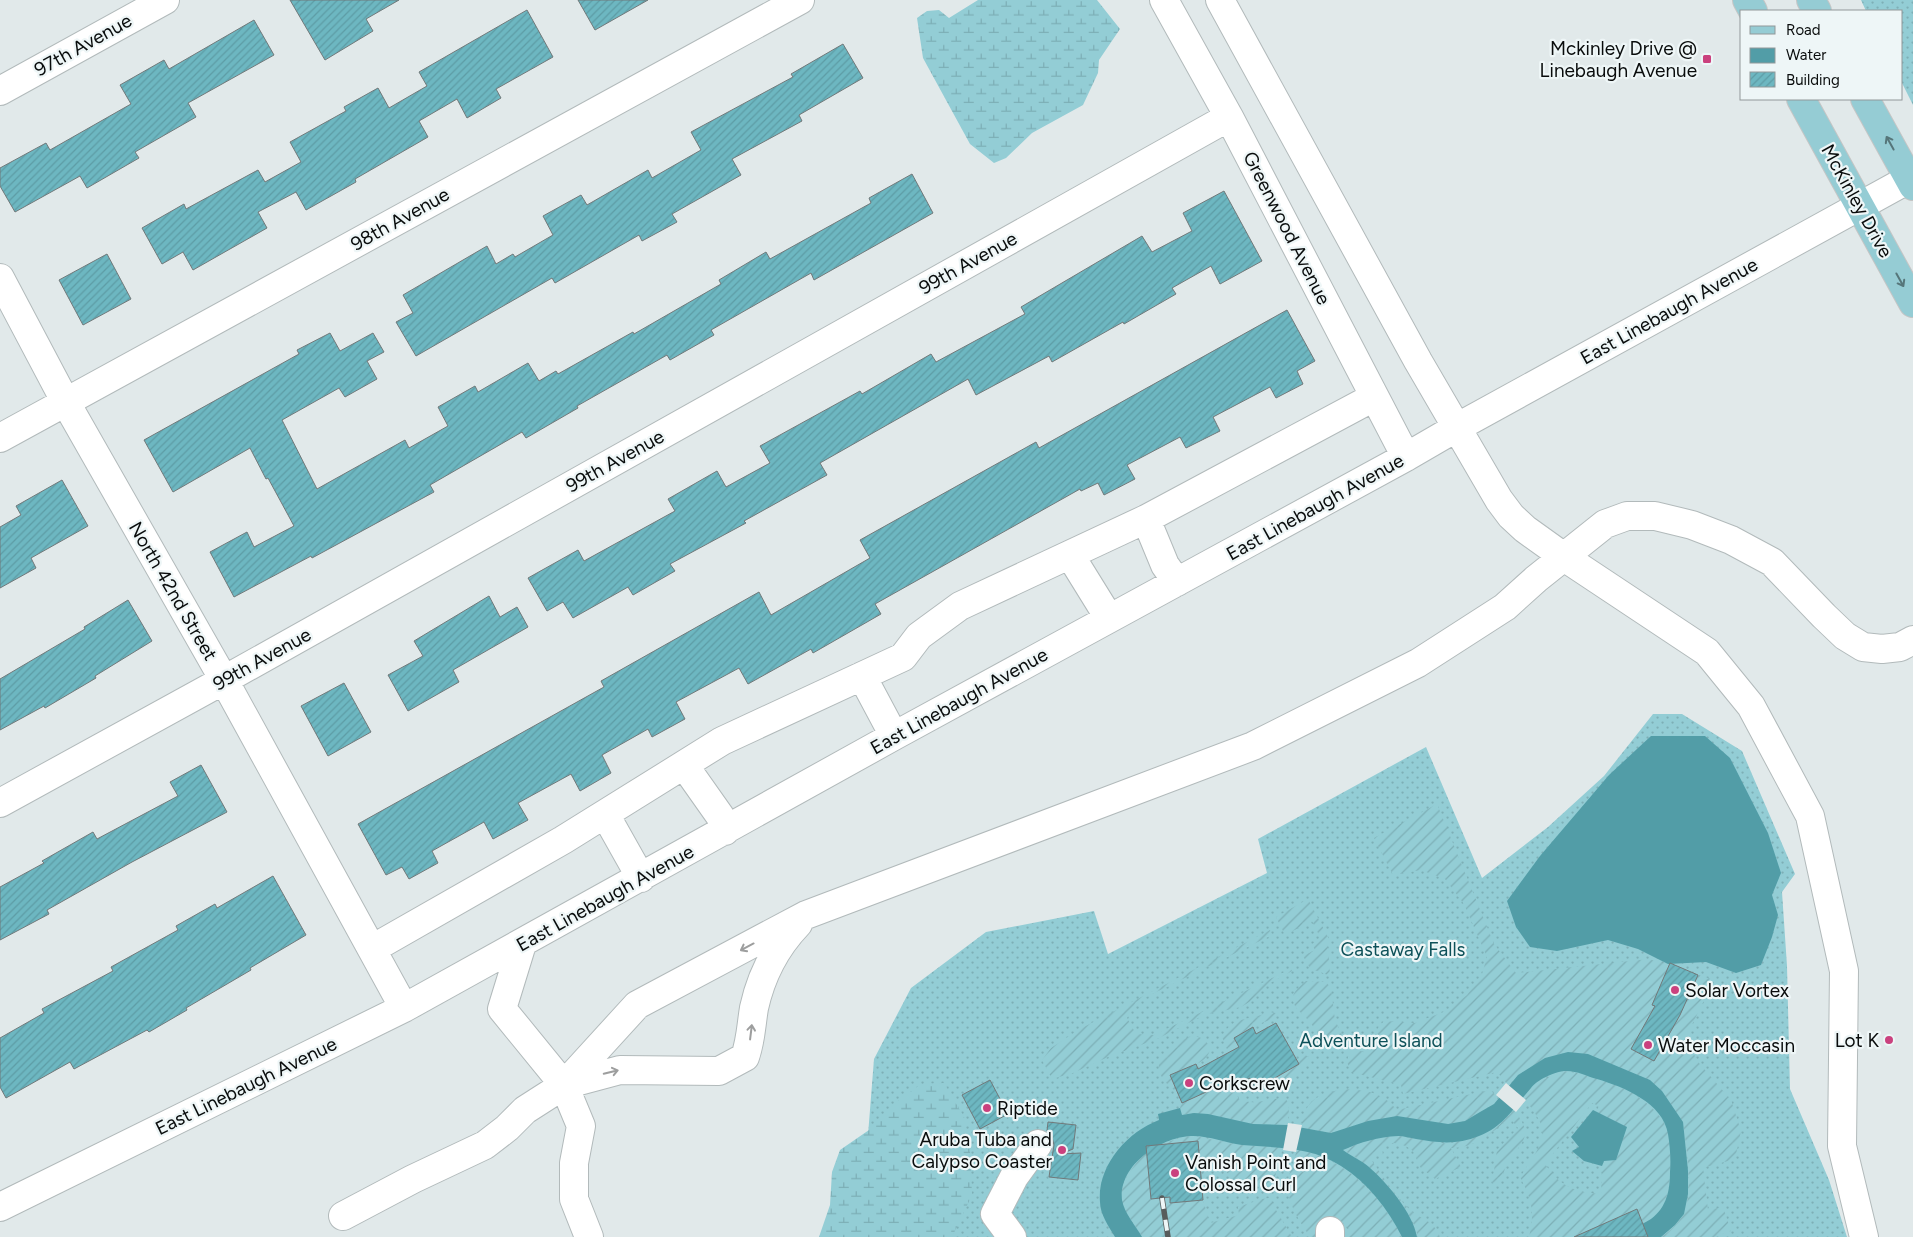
<svg xmlns="http://www.w3.org/2000/svg" width="1913" height="1237" viewBox="0 0 1913 1237" font-family="Figtree,sans-serif">
	<style>
		.grass { fill: url(#grass-dots) }
		.wetland { fill: url(#wetland-marsh) }
		.garden { fill: url(#garden-furrows); fill-rule: evenodd }
		.water { fill: #529da7 }
		.pier { fill: #e1e9ea }
		.building { fill: url(#building-hatch); stroke: #71797a }
		.lines { fill: none; stroke-linecap: round; stroke-linejoin: round }
		.minor-casing { stroke: #b2babb; stroke-width: 30 }
		.major-casing { stroke: #c4c5c5; stroke-width: 30 }
		.minor { stroke: #fff; stroke-width: 28 }
		.major { stroke: #95ccd4; stroke-width: 28 }
		.rail-casing { stroke: #575c5c; stroke-width: 5.5 }
		.rail { stroke: #eef6f7; stroke-width: 4; stroke-dasharray: 11; stroke-linecap: butt }
		.oneway { stroke: #56767a }
		.oneway2 { stroke: #9d9e9e }
		.poi-dot { fill: #ca417e; stroke: #eef6f7; stroke-width: 2 }
		.labels { text-anchor: middle; dominant-baseline: central; stroke-width: 4.5; stroke-linejoin: round; paint-order: stroke }
		.street-label { font-size: 19px; fill: #090c0c; stroke: #eef6f7 }
		.poi-label { font-size: 19px; fill: #090c0c; stroke: #eef6f7; text-anchor: start }
		.park-label { font-size: 19px; fill: #0e5159; stroke: #eef6f7 }
	</style>
	<defs>
		<pattern id="grass-dots" width="8" height="8" patternUnits="userSpaceOnUse" patternTransform="scale(1.25)"><rect width="8" height="8" fill="#93cdd5"/><path d="M2 2h.1M6 6h.1" fill="none" stroke="#7dafb6" stroke-width="1.8" stroke-linecap="round"/></pattern>
		<pattern id="wetland-marsh" width="20" height="14" patternUnits="userSpaceOnUse" patternTransform="scale(1.25)"><rect width="20" height="14" fill="#93cdd5"/><path d="M1 5h8M5 5V1M11 12h8M15 12V8" fill="none" stroke="#7dafb6"/></pattern>
		<pattern id="garden-furrows" width="10" height="10" patternUnits="userSpaceOnUse" patternTransform="scale(1.25)"><rect width="10" height="10" fill="#93cdd5"/><path d="M-1 1l2-2M0 10L10 0M9 11l2-2" fill="none" stroke="#7dafb6"/></pattern>
		<pattern id="building-hatch" width="6" height="6" patternUnits="userSpaceOnUse" patternTransform="scale(1.25)"><rect width="6" height="6" fill="#6db7c1"/><path d="M-1 1l2-2M0 6l6-6M5 7l2-2" fill="none" stroke="#5d9ca5"/></pattern>
	</defs>
	<rect width="100%" height="100%" fill="#e1e9ea"/>
	<path class="grass" d="M1861,0h52v105l-11,-22v-72h-36z
		M1653,714h29l60,37 53,123 -13,18 5,74 3,123 39,91 18,57h-993l8,-26 12,-152 37,-71 75,-56 108,-21 14,43 159,-81 -9,-34 168,-92 56,131 66,-51 56,-51z"/>
	<path class="wetland" d="M978,0h119l23,29 -21,31 -1,13 -15,32 -51,28 -26,25 -12,5 -24,-19 -47,-86 -6,-40 10,-7 12,-1 10,8z
		M944,1083l20,34 6,33 2,45 -20,42h-133l11,-32 2,-33 8,-22 29,-20 29,-29 23,-17z"/>
	<path class="garden" d="M1437,804l57,140 22,29 133,-14 65,21 -29,59 14,24 32,37 10,31 -6,28 -32,9 5,42 15,-3 8,24 -17,6h-53c8,-5 17,-13 22,-22 11,-20 3,-70 0,-93l-115,-70c-23,7 -43,15 -60,33l-11,-13 -94,22 -2,-9 -50,-13c-5,-10 -5,-13 1,-22l3,-1 11,4 13,-12 1,-4 -4,-5 2,-4 6,-7 31,2 31,-12 21,-16 15,-21 5,-17 -23,-53 -19,-25 -24,-9 -28,5 -19,-37z
		M1308,899l22,42 -2,4 2,31 -12,-5 -7,-1 -8,-14 12,-6 -3,-6 9,-5 -9,-18 -27,14 -9,-18z
		M1270,930l2,5 -136,67 -9,16 9,16 18,1 137,-66 1,2 -24,13 -17,17 -10,6 -37,8 -47,24 -49,18 -35,16 -21,6 -10,-19 9,-12 29,-19z
		M1306,981l20,1 5,6 4,32 9,19c-11,24 -27,-9 -35,-18 -5,-7 -15,-11 -16,-22 -1,-7 8,-14 13,-18z
		M1268,1012l8,1 -3,6 -17,6 -22,13 5,9 -6,3 3,7 -6,-1 -8,-19c11,-23 28,-15 46,-25z
		M1191,1036c7,0 13,2 17,8 10,17 -28,27 -38,31l7,17c-33,-23 -17,-43 14,-56z
		M1305,1055l4,2 -1,7 -6,7 -45,21 -7,-2 -6,-9 6,-3 6,10 43,-24 -2,-3z
		M1217,1066l23,34c5,1 11,3 16,2 25,-2 38,-15 31,23l-34,-1 -59,-11 -13,2 -1,-7 2,-6z
		M1564,1071c35,4 91,24 104,60 3,12 3,30 2,42 -1,24 -5,38 -27,50l-69,14h-45c6,-25 3,-37 -9,-60 22,-34 35,-43 4,-78 11,-17 21,-21 40,-28zM1592,1103l7,3 -3,6 8,49 -2,5 -1,28c-26,-2 -41,-7 -56,-30z
		M1342,1089c23,1 39,2 55,21l93,-20 8,7 -4,7 -14,8 -15,9 -17,3h-10l-30,-7 -62,12 -15,4 -30,-5c5,-29 14,-32 41,-39z
		M1514,1110c21,27 8,30 -6,53 -5,8 -5,15 -11,22l-5,-1 5,-34 21,-22 -8,-10c-19,15 -34,30 -59,30l10,19 -26,12 -15,-12 -7,-16 -7,-5 -12,-3 -13,3 2,8 -7,1 -4,6c11,16 23,34 37,48 12,11 24,10 31,28h-22c-5,-24 -31,-54 -49,-70 -8,-7 -18,-12 -26,-17l26,-11 30,-3 50,8 50,-19z
		M1194,1136l45,9 44,2 -9,33 -8,4 -11,-1 -6,8 -8,1 -15,-21 -8,-3 -17,2 -4,-29 -40,4 27,-8z
		M1297,1149c49,10 83,45 105,88h-63l11,-7 -5,-8 -26,15h-9c-12,-19 -26,-37 -21,-61 2,-9 6,-18 8,-27z
		M1146,1152l5,47 19,-2v6l33,-3 7,23 29,-8 -1,-8 24,-8 7,-1 23,39h-150c-6,-11 -16,-22 -20,-34 -5,-19 13,-39 24,-51z"/>
	<path class="water" d="M1651,736h54l25,22 38,75 13,40 -9,22 6,20 -6,22 -11,28 -25,8 -30,-11 -38,2 -30,-15 -30,-9 -51,11 -27,-4 -14,-20 -9,-26 33,-45 69,-81z
		M1568,1052l20,2 62,26 12,11 21,31 5,49v23l-4,20 -9,11 -14,12h-52c13,-5 30,-10 42,-18 16,-12 19,-29 19,-47 1,-12 0,-26 -2,-38 -5,-31 -44,-47 -71,-55 -11,-3 -21,-9 -33,-8 -10,1 -27,9 -33,17 -17,19 -26,38 -52,48 -22,9 -40,7 -63,3 -6,-1 -12,-3 -18,-3 -20,1 -37,6 -55,14 8,6 18,10 26,17 18,16 44,46 48,70h-15c-14,-28 -34,-54 -61,-71 -30,-20 -65,-18 -99,-21 -16,-2 -32,-9 -49,-9 -31,0 -75,29 -71,64 2,13 14,26 20,37h-27c-6,-10 -15,-23 -15,-35 -3,-36 27,-70 59,-82l-1,-6 22,-6 2,7 12,-2 14,1 45,10 34,1 44,8 37,-12 29,-5 51,8 17,-3 15,-9 14,-8 24,-29 27,-17z
		M1593,1110l34,17 -11,33 -12,1 -2,5 -18,-5 -12,-10 7,-4 -8,-10z"/>
	<path class="pier" d="M1506,1083l20,17 -10,12 -20,-17z
		M1288,1123l14,2 -6,27 -13,-2z"/>
	<path class="building" d="M290,0h109l-33,19 7,12 -48,29z
		M578,0h70l-53,30z
		M527,10l26,47 -57,32 5,9 -34,20 -10,-19 -38,22 9,16 -73,42 1,3 -50,28 -10,-18 -38,20 9,16 -74,42 -10,-18 -21,12 -20,-36 42,-24 2,5 72,-39 7,12 36,-20 -11,-20 56,-31 -2,-4 34,-19 11,20 38,-22 -8,-14z
		M254,20l20,35 -86,48 8,14 -61,35 4,6 -52,30 -7,-12 -65,36 -15,-26v-18l46,-25 4,7 81,-46 -11,-19 44,-25 5,9z
		M843,44l20,34 -64,37 3,6 -70,38 9,16 -69,39 5,8 -35,19 -3,-6 -84,48 -3,-5 -136,78 -20,-34 17,-9 -10,-18 84,-49 9,18 17,-10 2,3 38,-22 -10,-19 38,-21 6,10 61,-35 4,8 49,-28 -10,-18 102,-55 -2,-3z
		M912,174l21,39 -119,67 -3,-7 -100,57 3,5 -44,25 -3,-5 -90,51 1,2 -52,30 -4,-6 -92,53 4,7 -122,66 -1,-2 -77,41 -24,-45 37,-20 7,15 40,-21 -26,-48 -2,1 -16,-31 -77,44 -29,-52 155,-86 -2,-4 33,-17 10,18 33,-18 11,19 -17,9 10,18 -32,18 -6,-9 -57,32 35,69 88,-49 4,8 39,-22 -10,-19 37,-21 3,6 50,-29 11,18 17,-10 2,3 75,-42 1,2 87,-50 -2,-4 47,-28 4,7 101,-56 -2,-5z
		M1224,191l38,70 -42,23 -9,-18 -39,22 4,6 -52,30 -1,-2 -71,40 -3,-6 -73,39 -8,-16 -148,84 7,12 -83,46 2,2 -76,41 5,7 -42,24 -5,-8 -55,31 -10,-16 -16,9 -19,-33 50,-28 6,11 91,-50 -7,-12 49,-28 9,16 44,-24 -10,-17 100,-55 2,3 69,-40 5,8 89,-48 -4,-7 121,-71 10,16 40,-21 -9,-18z
		M107,254l24,45 -48,26 -24,-45z
		M1287,310l28,51 -18,10 6,13 -27,14 -6,-11 -57,30 7,14 -34,17 -6,-11 -53,28 8,14 -31,16 -6,-12 -17,8 -1,-2 -205,115 6,10 -68,39 -2,-4 -63,35 -9,-16 -63,34 9,17 -33,18 -4,-8 -46,26 9,18 -31,18 -9,-17 -53,29 10,17 -35,19 -9,-17 -52,29 6,12 -29,16 -7,-12 -16,8 -28,-51 246,-137 -3,-6 158,-89 12,23 99,-57 -10,-18 176,-98 3,6z
		M62,480l26,46 -57,32 5,10 -36,20v-61l21,-12 -5,-9z
		M489,596l11,21 17,-10 11,20 -75,43 6,12 -51,29 -20,-36 35,-19 -9,-15z
		M128,600l24,41 -57,35 1,2 -51,30 -1,-2 -44,24v-51l85,-50 -1,-2z
		M344,683l27,49 -43,24 -27,-50z
		M201,765l26,47 -95,50 -85,48 2,4 -49,26v-53l44,-24 -2,-2 51,-29 4,7 81,-43 -8,-14z
		M273,876l33,59 -56,33 1,2 -65,38 1,2 -38,22 -2,-2 -73,39 -4,-7 -64,36 -6,-11v-49l44,-25 -2,-4 71,-38 -2,-4 67,-37 -2,-4 39,-22 2,4z
		M1670,963l28,12 -18,40 -26,46 -23,-12 24,-43 -3,-1z
		M1276,1023l23,41 -43,25 -6,-11 -10,5 -3,-5 -55,25 -12,-28 26,-11 2,5 41,-22 -5,-9 19,-11 3,7z
		M990,1080l18,34 -28,15 -18,-34z
		M1048,1122l28,3 -3,24 -12,5 20,-1 -3,27 -29,-3 5,-32 -2,-8 -5,-6z
		M1198,1141l5,59 -33,3v-6l-19,2 -5,-53z
		M1637,1209l11,28h-74z"/>
	<g class="lines">
		<g class="minor-casing">
			<path id="minor" d="M1164,0l65,117 177,340
				M1220,0l198,361 81,139 12,16 14,13 39,28 143,95 44,54 59,110 34,155 -2,175 22,91
				M0,91l165,-91
				M0,278l65,123 159,279 180,328
				M0,438l800,-438
				M1146,519l19,46 12,17
				M1070,555l39,63
				M862,676l32,60
				M684,765l36,51 5,15
				M0,803l224,-123 1005,-563
				M605,814l36,64
				M522,944l-20,65 62,76 17,41 -7,37v36l15,38
				M372,949l191,-109 159,-99 181,-84 16,-21 41,-30 186,-87 228,-122
				M564,1085l73,-80 169,-90 447,-169 165,-83 87,-56 31,-28 69,-55 22,-8h28l37,9 39,15 41,22 52,54 21,20 18,11 19,2 18,-2 13,-7
				M0,1207l404,-199 490,-272 512,-279 50,-29 453,-249
				M343,1216l70,-37 72,-34 22,-17 18,-18 39,-25 56,-15 99,1 26,-14c6,-17 6,-31 9,-49 7,-32 22,-61 44,-84
				M1330,1231v6
				M1012,1237l-17,-23 19,-37 24,-33"/>
		</g>
		<g class="major-casing">
			<path id="major" d="M1747,0l6,11
				M1811,0l6,11
				M1801,99l112,204
				M1865,99l48,87"/>
		</g>
		<use href="#minor" class="minor"/>
		<use href="#major" class="major"/>
		<g class="rail-casing">
			<path id="rail" d="M1162,1198l6,39"/>
		</g>
		<use href="#rail" class="rail"/>
	</g>
	<defs><path id="oneway-shaft" d="M-6 0H5M1.5-3L5.5 0L1.5 3" fill="none" stroke-width="1.6" stroke-linecap="round" stroke-linejoin="round" transform="scale(1.25)"/></defs>
	<g class="oneway">
		<use href="#oneway-shaft" transform="translate(1890 143) rotate(-119)"/>
		<use href="#oneway-shaft" transform="translate(1900 280) rotate(61)"/>
	</g>
	<g class="oneway2">
		<use href="#oneway-shaft" transform="translate(747 947) rotate(152)"/>
		<use href="#oneway-shaft" transform="translate(751 1032) rotate(-83)"/>
		<use href="#oneway-shaft" transform="translate(611 1072) rotate(-14)"/>
	</g>
	<g class="poi-dot">
		<rect x="1702" y="54" width="10" height="10" rx="2.5"/>
		<circle cx="1675" cy="990" r="5"/>
		<circle cx="1889" cy="1040" r="5"/>
		<circle cx="1648" cy="1045" r="5"/>
		<circle cx="1189" cy="1083" r="5"/>
		<circle cx="987" cy="1108" r="5"/>
		<circle cx="1062" cy="1150" r="5"/>
		<circle cx="1175" cy="1173" r="5"/>
	</g>
	<g class="labels">
		<g class="street-label">
			<text transform="translate(83 45) rotate(-29)">97th Avenue</text>
			<text transform="translate(1857 201) rotate(61)">McKinley Drive</text>
			<text transform="translate(400 219) rotate(-29)">98th Avenue</text>
			<text transform="translate(1287 228) rotate(63)">Greenwood Avenue</text>
			<text transform="translate(968 263) rotate(-29)">99th Avenue</text>
			<text transform="translate(1669 311) rotate(-29)">East Linebaugh Avenue</text>
			<text transform="translate(615 461) rotate(-29)">99th Avenue</text>
			<text transform="translate(1315 507) rotate(-29)">East Linebaugh Avenue</text>
			<text transform="translate(173 591) rotate(60)">North 42nd Street</text>
			<text transform="translate(262 659) rotate(-29)">99th Avenue</text>
			<text transform="translate(959 701) rotate(-29)">East Linebaugh Avenue</text>
			<text transform="translate(605 898) rotate(-29)">East Linebaugh Avenue</text>
			<text transform="translate(246 1086) rotate(-26)">East Linebaugh Avenue</text>
		</g>
		<g class="poi-label">
			<text x="1697" y="48" text-anchor="end">Mckinley Drive @<tspan x="1697" dy="22">Linebaugh Avenue</tspan></text>
			<text x="1685" y="990">Solar Vortex</text>
			<text x="1879" y="1040" text-anchor="end">Lot K</text>
			<text x="1658" y="1045">Water Moccasin</text>
			<text x="1199" y="1083">Corkscrew</text>
			<text x="997" y="1108">Riptide</text>
			<text x="1052" y="1139" text-anchor="end">Aruba Tuba and<tspan x="1052" dy="22">Calypso Coaster</tspan></text>
			<text x="1185" y="1162">Vanish Point and<tspan x="1185" dy="22">Colossal Curl</tspan></text>
		</g>
		<g class="park-label">
			<text x="1403" y="949">Castaway Falls</text>
			<text x="1371" y="1040">Adventure Island</text>
		</g>
	</g>
	<rect x="1740" y="10" width="162" height="90" fill="#eef6f7" stroke="#929899"/>
	<rect x="1750" y="26" width="25" height="8" fill="#95ccd4" stroke="#929899"/>
	<text x="1786" y="35" font-size="15" fill="#090c0c">Road</text>
	<rect x="1750" y="48" width="25" height="15" fill="#529da7" stroke="#929899"/>
	<text x="1786" y="60" font-size="15" fill="#090c0c">Water</text>
	<rect x="1750" y="72" width="25" height="15" fill="url(#building-hatch)" stroke="#929899"/>
	<text x="1786" y="85" font-size="15" fill="#090c0c">Building</text>
</svg>
